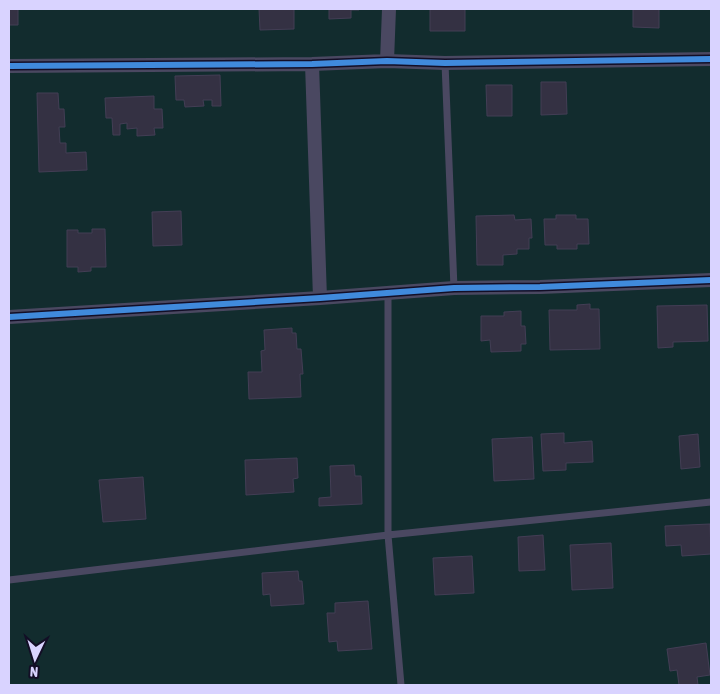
<svg xmlns="http://www.w3.org/2000/svg" width="720" height="694" viewBox="0 0 720 694" font-family="'Asap Condensed',sans-serif">
	<style>
		.green { fill: #122c2e }
		.building { fill: #343143; stroke: #433e55 }
		.lines { fill: none; stroke-linecap: round; stroke-linejoin: round }
		.lane { stroke: #4a4861; stroke-width: 7 }
		.street { stroke: #4a4861; stroke-width: 14 }
		.cycleway-casing { stroke: #130e26; stroke-width: 9 }
		.cycleway { stroke: #408adc; stroke-width: 6 }
	</style>
	<rect width="100%" height="100%" fill="#161420"/>
	<path class="green" d="M9,9h702v676h-702z"/>
	<path class="building" d="M9,9h9v16h-9z
		M259,9h35v20l-34,1z
		M329,9h30v1h-8v8l-22,1z
		M430,9h35v22h-35z
		M633,9h26v19l-26,-1z
		M220,75l1,31h-9v-6h-9l1,6 -19,1 -1,-7h-8l-1,-24z
		M541,82h25l1,32 -26,1z
		M486,85h26v31h-25z
		M37,93h21l1,16h5l1,18h-6l1,16h6v10l20,-1 1,18 -48,2z
		M154,96v13h8l1,19h-9l1,7 -18,1v-8l-10,1v-6l-7,1v11h-7l-1,-17h-6l-1,-20z
		M181,211l1,34 -29,1 -1,-34z
		M514,215l1,5 16,-1 1,19h-3v11h-12v5l-14,1v10h-26l-1,-49z
		M556,215h20v4h12l1,25h-12v5h-20v-4h-12l-1,-26h12z
		M92,229h13l1,38h-15v4l-13,1v-5h-11v-37h11v3h14z
		M590,304v5h9l1,40 -50,1 -1,-40h28v-5z
		M707,305l1,36 -35,1v5l-15,1 -1,-42z
		M521,311v15h4l1,18h-5v7l-30,1 -1,-12 -9,1v-25h23v-4z
		M292,328v5h4l1,16h4l2,25h-3l1,23 -52,2 -1,-27h14l-1,-21 4,-1 -1,-20z
		M564,433v10l28,-2 1,21 -27,1v7l-23,1 -2,-37z
		M698,434l2,33 -19,2 -2,-33z
		M532,437l2,42 -40,2 -2,-42z
		M297,458l1,20 -5,1 1,13 -48,3 -1,-35z
		M354,465l1,11h6l1,28 -43,2v-8l12,-1 -1,-31z
		M143,477l3,42 -43,3 -4,-42z
		M710,524l1,30 -29,2 -1,-11 -15,1 -1,-20z
		M543,535l2,35 -26,1 -1,-34z
		M611,543l2,45 -41,2 -2,-45z
		M472,556l2,37 -39,2 -2,-37z
		M298,571l1,10h3l2,23 -33,2 -1,-12 -7,1 -1,-22z
		M368,601l4,48 -34,2 -1,-10 -8,1 -2,-29h8v-10z
		M706,643l4,32 -13,2 1,8h-19l-2,-15 -7,1 -3,-22z"/>
	<g class="lines">
		<path class="lane" d="M445,63l9,225
			M388,293v242l13,150
			M9,580l379,-45 323,-33"/>
		<path class="street" d="M387,61l2,-52
			M312,64l8,234
			M9,66l303,-2 75,-3 58,2 266,-4
			M9,317l311,-19 134,-10 86,-1 171,-7"/>
		<g class="cycleway-casing">
			<path id="cycleway" d="M9,66l303,-2 75,-3 58,2 266,-4
				M9,317l311,-19 134,-10 86,-1 171,-7"/>
		</g>
		<use href="#cycleway" class="cycleway"/>
	</g>
	<rect width="720" height="694" fill="none" stroke="#d9d3ff" stroke-width="20"/>
	<g transform="translate(35 659) rotate(184)" stroke="#130e26" stroke-width="4" paint-order="stroke">
	<path d="M0-4L9 19L0 12L-9 19Z" fill="#d9d3ff"/>
	<text y="-8" font-size="14" font-weight="bold" text-anchor="middle" fill="#d9d3ff">N</text>
	</g>
</svg>
